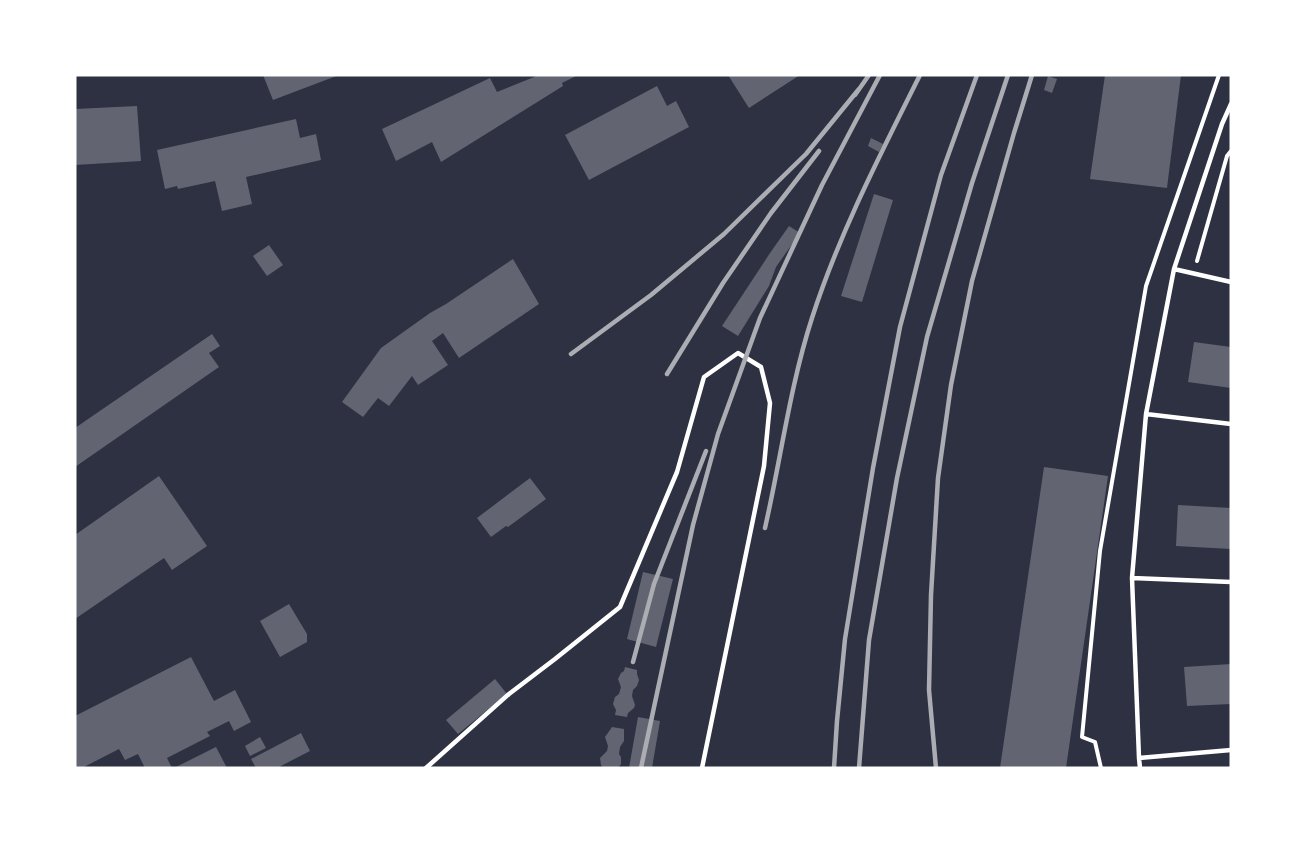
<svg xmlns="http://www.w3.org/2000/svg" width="1306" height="843" viewBox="0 0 1306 843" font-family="Ubuntu,sans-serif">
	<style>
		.building { fill: #626471 }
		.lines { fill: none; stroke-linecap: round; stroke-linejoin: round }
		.path { stroke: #fff; stroke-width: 4 }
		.service { stroke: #fff; stroke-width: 4.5 }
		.rail { stroke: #abadb3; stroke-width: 4.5 }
	</style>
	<rect width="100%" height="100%" fill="#2d3142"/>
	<path class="building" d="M263,75h76l-66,25z
		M539,75h39l-16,8 1,3 -122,76 -9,-20 -36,19 -14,-32 108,-51 7,14z
		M728,75h72l-51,33z
		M1105,75h76l-14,113 -77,-9z
		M1048,76l9,3 -5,14 -8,-3z
		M657,86l10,20 9,-5 13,26 -100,53 -24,-45z
		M137,106l4,55 -66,4v-56z
		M296,119l4,19 16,-4 5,26 -75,17 6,27 -30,7 -7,-30 -37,8 -1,-3 -12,3 -8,-39z
		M871,138l12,6 -4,8 -11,-6z
		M874,194l19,6 -31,102 -21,-6z
		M789,226l11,7 -24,34 -7,19 -31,50 -16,-10 48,-73z
		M269,245l14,20 -16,11 -14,-20z
		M513,259l26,45 -80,54 -16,-25 -11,8 16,24 -30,20 -6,-9 -23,30 -11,-8 -15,19 -21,-15 39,-54 49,-35 16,-9z
		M212,334l8,12 -11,7 10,14 -144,100v-39z
		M1194,342l37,5v41l-43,-6z
		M1044,467l64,9 -42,292h-66z
		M159,476l48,70 -35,24 -8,-12 -89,61v-84z
		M530,478l16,21 -38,28 -2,-1 -15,11 -14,-19z
		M1178,505l53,3v41l-55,-3z
		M643,572l30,7 -17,68 -29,-8z
		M289,604l18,30v8l-27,15 -20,-36z
		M191,657l23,44 21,-11 16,32 -17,9 -5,-10 -22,11 3,4 -43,22 5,10h-27l-7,-14 -13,6 -6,-11 -37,19h-7v-52z
		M1231,664v40l-44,2 -3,-39z
		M625,667l12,3v4l2,6 -2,6 -4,4 -1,6 3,9 -1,3 -6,5 -1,4 -12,-2 1,-5 -3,-6 2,-7 4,-3 2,-7 -3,-8 3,-6 3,-2z
		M495,679l12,15 -49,40 -12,-14z
		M638,717l22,4 -8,47h-23z
		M612,727l12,2v12l-4,6 -1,7 2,3v7l-3,4h-15l-2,-3 -1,-7 7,-7 1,-5 -3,-9z
		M301,733l9,18 -33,17h-21l-5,-9z
		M260,737l6,11 -16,8 -5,-10z
		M216,747l11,21h-53z"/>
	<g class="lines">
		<path class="path" d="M1197,261l30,-105 4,-5
			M1101,768l-6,-26 -13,-5 18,-186 46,-265 73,-211"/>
		<path class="service" d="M1174,269l57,13
			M1146,414l85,10
			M1132,578l99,4
			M1139,758l92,-8
			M426,768l83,-74 46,-35 65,-52 57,-135 27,-95 34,-24 23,14 9,36 -6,63 -62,302
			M1140,768l-1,-10 -7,-180 14,-164 28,-145 48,-145 9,-20"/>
		<path class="rail" d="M855,95l14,-20
			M571,354l80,-59 73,-61 82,-80 53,-65
			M667,374l56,-91 48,-70 48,-62
			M765,528c16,-70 25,-142 47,-210 27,-84 69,-165 108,-243
			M633,662l21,-78 52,-133
			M641,768l52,-243 25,-91 42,-116 62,-133 58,-110
			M834,768l3,-47 8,-82 28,-171 27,-141 41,-152 36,-100
			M859,768l10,-128 28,-162 30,-141 45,-154 36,-108
			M936,768l-7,-78 2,-95 7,-117 13,-93 21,-104 42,-148 18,-58"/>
	</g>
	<rect width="1306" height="843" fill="none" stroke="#ffffff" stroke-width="153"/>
</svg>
